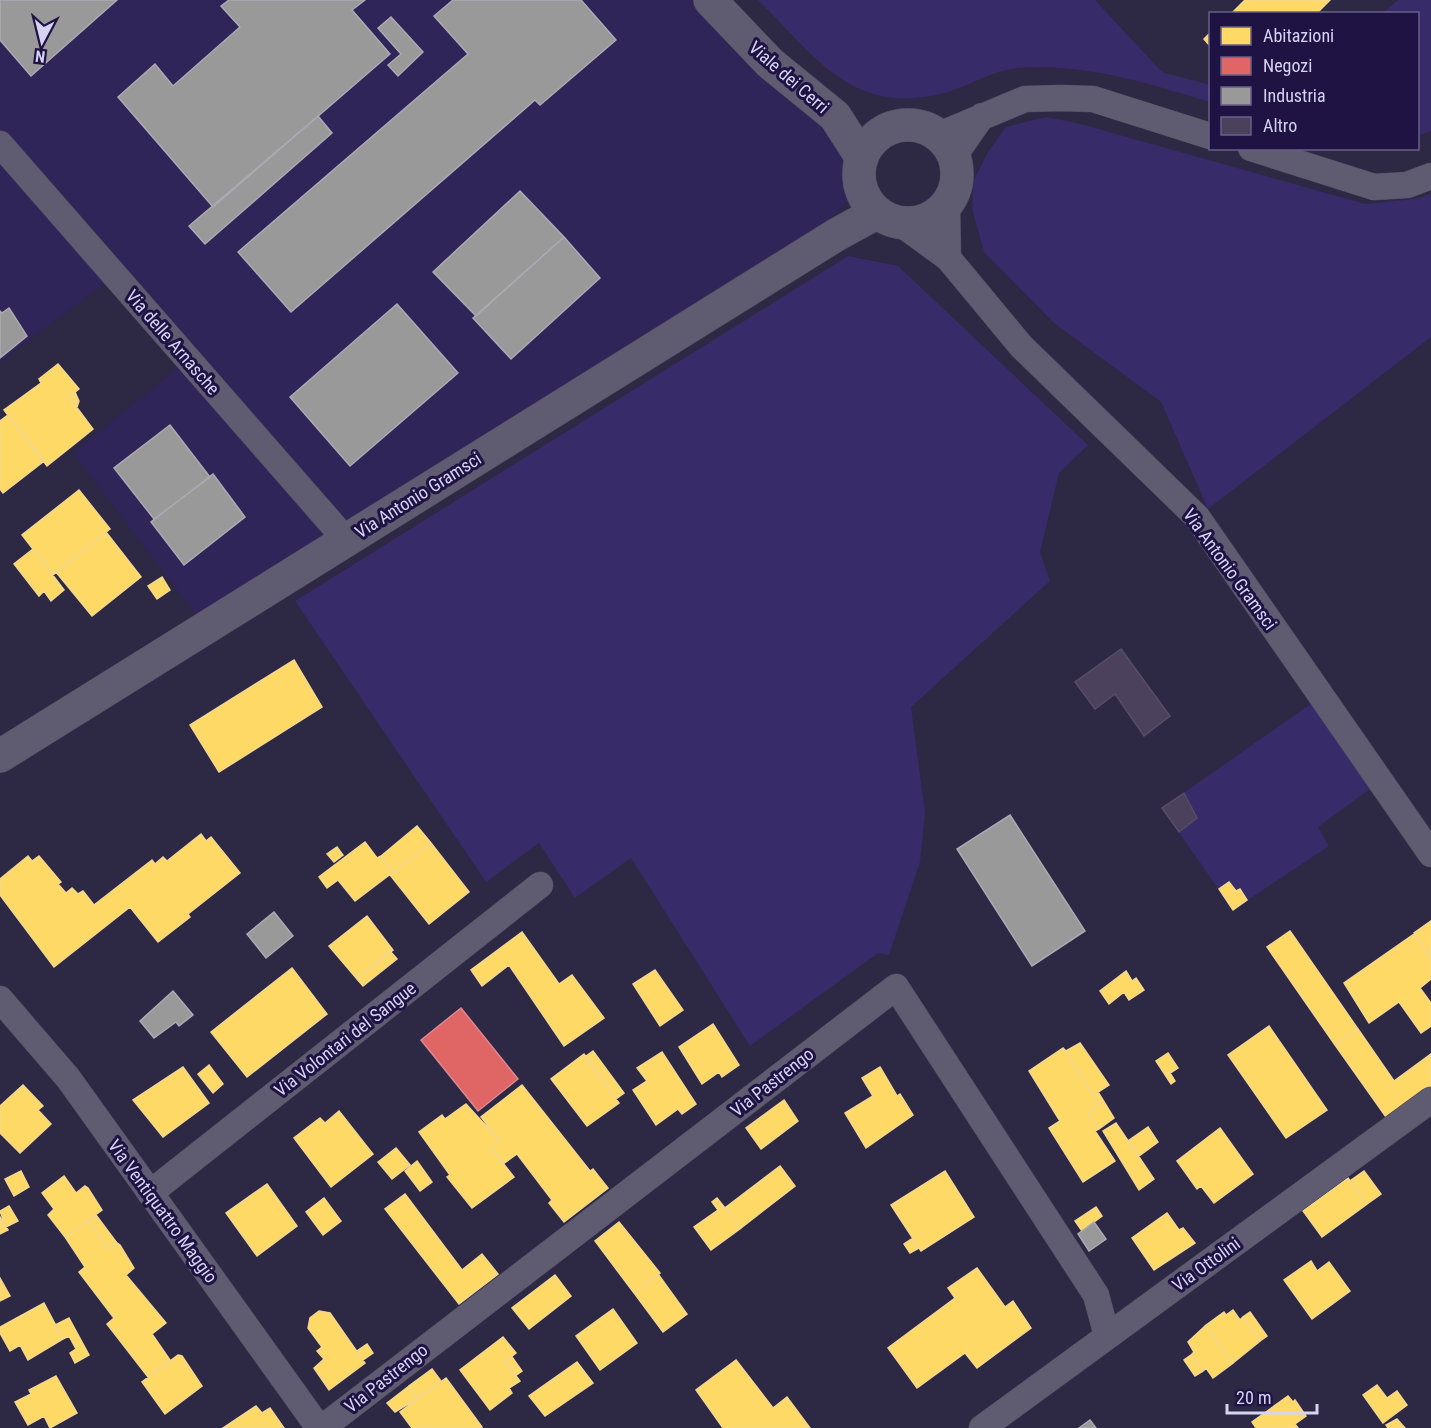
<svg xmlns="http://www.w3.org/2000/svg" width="1431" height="1428" viewBox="0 0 1431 1428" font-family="'Roboto Condensed',sans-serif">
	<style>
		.built { fill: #2f2559 }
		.green { fill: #372b69 }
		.homes { fill: #ffd966; stroke: #f3d790; stroke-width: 1.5 }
		.shops { fill: #e06666; stroke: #dd8790; stroke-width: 1.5 }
		.industry { fill: #999; stroke: #abaab4; stroke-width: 1.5 }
		.building { fill: #4c415d; stroke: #564e64; stroke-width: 1.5 }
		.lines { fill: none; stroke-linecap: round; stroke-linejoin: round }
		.street-casing { stroke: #49445c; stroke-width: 27 }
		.secondary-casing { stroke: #49445c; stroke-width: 34 }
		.street { stroke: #5f5c71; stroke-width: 26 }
		.secondary { stroke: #5f5c71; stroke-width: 33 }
		.labels { text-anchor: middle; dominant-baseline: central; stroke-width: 6; stroke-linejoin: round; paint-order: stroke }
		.street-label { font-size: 18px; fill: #d6d3f3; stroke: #1e1343 }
	</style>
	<rect width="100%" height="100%" fill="#2d2843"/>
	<path class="built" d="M0,0h704l89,90 60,72 2,33 -68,66 -587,359 -127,-167 108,-88 -72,-85 -109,82z"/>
	<path class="green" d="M758,0h337l67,72 48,13v17c-63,-19 -125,-39 -192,-34 -26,2 -52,20 -77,26 -90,21 -126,-38 -183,-94z
		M1398,0h33v131l-13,5v-122l-35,-1z
		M1046,117l31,6 288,81 50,-5 16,-5v143l-223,172 -47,-107 -107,-79 -70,-71 -12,-44 1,-26 15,-30 18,-25z
		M848,256l50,10 190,179 -29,28 -19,79 10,29 -139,126 14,106 -5,49 -31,93 -11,-2 -128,93 -119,-188 -56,40 -36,-55 -53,39 -191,-281z
		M1315,701l59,85 -56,41 11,19 -96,64 -71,-102z"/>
	<path class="homes" d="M1245,0h85l-14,14h-85z
		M1210,33v13l-6,-7z
		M58,364l21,25 -10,8 24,32 -46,37 -43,-56 37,-27 -2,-4z
		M75,392l4,9 -2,6 -8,-10z
		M8,415l36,46 -41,32 -3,-4v-68z
		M79,490l31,39 -57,46 -31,-40z
		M106,532l35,45 -49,39 -36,-44z
		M33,549l31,41 -13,11 -7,-10 -5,5 -25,-32z
		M162,577l8,13 -13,9 -9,-13z
		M294,660l28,47 -103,65 -29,-47z
		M417,826l14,17 -38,29 -12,-16z
		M201,834l5,7 5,-4 29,36 -52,41 2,3 -32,25 -28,-35 -76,60 -54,-72v-16l28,-23 4,5 7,-5 22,26 -3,2 8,9 6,-5 6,6 5,-3 11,14 58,-45 3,4 8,-7 4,4z
		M365,842l12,16 4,-2 12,16 -38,29 -17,-21 -11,8 -8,-11z
		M431,843l38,49 -40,32 -39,-49z
		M337,847l6,8 -9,7 -7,-8z
		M1229,882l7,9 4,-2 7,11 -14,10 -14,-21z
		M367,916l26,34 -36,29 -28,-33z
		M1431,921v38l-17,-26z
		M1290,931l68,98 -23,16 -68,-98z
		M522,932l37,52 13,-9 32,43 -40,28 -55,-81 -27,21 -11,-16z
		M1414,934l17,25v20l-11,9 11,15v23l-10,7 -22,-31 -30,21 -25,-40z
		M390,951l7,8 -34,27 -6,-7z
		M292,968l35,46 -80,63 -36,-45z
		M655,970l28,40 -23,16 -27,-42z
		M1126,971l6,10 4,-3 8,12 -15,10 -5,-8 -15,12 -9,-13z
		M713,1024l26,41 -17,12 -3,-5 -17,12 -23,-37z
		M1269,1026l58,84 -41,28 -58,-83z
		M1358,1029l36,52 37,-27v32l-45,31 -51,-72z
		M1080,1043l29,42 -11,7 16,26 -15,11 -11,-17 12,-7 -37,-57 3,3z
		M1063,1048l37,57 -12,7 11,17 -4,2 20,30 -32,21 -34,-54 11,-7 -31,-50z
		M593,1051l31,42 -8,6 -31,-42z
		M662,1052l34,52 -14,10 -4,-5 -22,16 -23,-35 14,-9 -10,-13z
		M1168,1053l10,15 -8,5 5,8 -4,3 -15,-23z
		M584,1054l35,49 -32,23 -36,-47z
		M209,1065l14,19 -10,9 -15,-19z
		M183,1067l26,36 -46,34 -30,-37z
		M880,1067l17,29 3,-2 13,21 -47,33 -21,-35 28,-17 -11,-18z
		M23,1085l20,21 -5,4 13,14 -31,29 -20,-20v-27z
		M522,1085l68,86 3,-2 15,19 -44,34 -15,-19 3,-3 -35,-46 -14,10 -12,-16 8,-8 -18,-23z
		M784,1100l14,21 -37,28 -15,-21z
		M466,1104l33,36 -8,8 23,29 -42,31 -25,-31 3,-2 -31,-43 23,-17 3,4z
		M339,1111l34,43 -42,33 -37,-49 26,-20 5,5z
		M1116,1123l38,56 -15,11 -36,-59z
		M1148,1127l10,15 -19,14 -11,-15z
		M1220,1128l33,46 -39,29 -13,-17 -4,3 -20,-28z
		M396,1148l14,17 -18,14 -14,-17z
		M417,1161l15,21 -12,9 -15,-20z
		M780,1166l15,20 -54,42 -16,-20z
		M21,1171l8,16 -15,9 -9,-17z
		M945,1171l29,46 -53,34 -30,-46z
		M1364,1171l17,23 -14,10 -17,-23z
		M64,1176l12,17 9,-7 3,2 14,22 -37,27 -17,-22 6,-6 -12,-16z
		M1348,1178l19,26 -45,33 -19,-26z
		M267,1184l30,42 -40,30 -31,-43z
		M405,1194l57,76 20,-16 16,20 -39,30 -74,-95z
		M324,1198l17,23 -18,14 -17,-23z
		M717,1198l24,30 -30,22 -17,-23 24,-17 -6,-8z
		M9,1206l9,15 -12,6 -6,-16z
		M1096,1207l6,9 -20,15 -7,-10z
		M1167,1213l12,17 4,-2 12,15 -41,27 -22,-32z
		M96,1215l21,28 -9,6 -20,-28z
		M0,1217l8,13 -8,4z
		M88,1221l20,28 9,-6 3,2 14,23 -8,7 40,48 -14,11 18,26 -22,17 -41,-53 7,-6 -35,-46 6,-5 -20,-30z
		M619,1222l41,51 -26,20 -39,-52z
		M913,1238l6,10 -9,5 -6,-9z
		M1311,1261l6,10 12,-9 21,29 -38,28 -28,-39z
		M977,1268l28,39 8,-6 18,27 -54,40 -12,-15 -48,35 -29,-40 67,-50 -7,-10z
		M658,1274l29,40 -24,18 -29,-39z
		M555,1275l16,21 -42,33 -17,-21z
		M0,1278l10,18 -10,5z
		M44,1303l19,36 -35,21 -8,-15 -10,6 -10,-18v-6z
		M613,1309l24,34 -37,27 -24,-34z
		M1233,1310l7,10 3,-3 17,24 -27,22 -28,-37 19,-14 2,3z
		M319,1311l11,2 35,50 -36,27 -15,-22 10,-9 -7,-8 5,-4 -14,-19 2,-10z
		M1250,1312l17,24 -7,5 -17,-24z
		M69,1318l20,37 -14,8 -5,-10 6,-4 -7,-13 -6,3 -8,-14z
		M1205,1326l28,37 -20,15 -7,-10 -3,3 -7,-10 -5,-6 3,-3 -6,-10z
		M503,1337l13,16 -11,9 15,19 -11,7 3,5 -22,17 -30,-40z
		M367,1344l6,9 -10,7 -6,-9z
		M178,1355l4,1 20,30 -37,28 -23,-32z
		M1191,1355l12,16 -8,5 -11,-16z
		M512,1357l10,14 -7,5 -10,-14z
		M736,1360l37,48 14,-11 23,31h-87l-27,-38z
		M577,1362l16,21 -48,33 -16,-20z
		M432,1369l9,12 -23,17 -9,-12z
		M56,1376l21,37 -27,15 -6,-12 -16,9 -13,-23 16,-8 -2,-4z
		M446,1378l36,49 -2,1h-68l-12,-16z
		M1377,1385l10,13 10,-7 10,14 -24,18 -20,-28z
		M409,1386l9,12 -23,14 -8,-9z
		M1288,1396l5,6 2,-2 11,16 -11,8 3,4h-42l-4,-6z
		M256,1406l6,7 8,-5 14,20h-61z
		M1397,1419l8,9h-17l-2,-3z"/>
	<path class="shops" d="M461,1008l57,71 -40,32 -57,-71z"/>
	<path class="industry" d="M0,0h117l-86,76 -31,-36z
		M229,0h136l-13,10 38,44 -177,153 -95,-110 37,-33 18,22 67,-59 -19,-21z
		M453,0h128l35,40 -76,65 -5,-5 -244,212 -53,-60 230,-198 -34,-38z
		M391,17l32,35 -25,24 -10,-11 13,-11 -23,-26z
		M318,116l14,17 -127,111 -16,-18z
		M520,191l44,46 -88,79 -43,-44z
		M564,237l36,41 -89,81 -38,-41z
		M397,304l61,69 -108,93 -60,-69z
		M9,308l18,28 -27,22v-47l2,2z
		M170,425l40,52 -56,42 -40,-51z
		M213,474l32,43 -61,48 -33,-43z
		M1010,815l75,116 -53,35 -75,-117z
		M274,912l19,24 -27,22 -19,-24z
		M173,991l20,24 -14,11 -3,-4 -22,16 -14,-17z
		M1094,1222l12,17 -17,12 -11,-17z
		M1090,1420l6,8h-17z"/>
	<path class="building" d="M1121,649l49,67 -26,20 -29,-42 -20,15 -20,-27z
		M1184,793l13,25 -18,14 -17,-24z"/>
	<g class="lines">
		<g class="street-casing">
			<path id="street" d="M939,135l86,-36 36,-1 32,1 117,37
				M0,144l346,396
				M1251,148l123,39 33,-2 24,-9
				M954,156l28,-40
				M947,205l1,53
				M900,223l48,35 73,88 176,171 234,337
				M0,999l68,79 251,350
				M150,1193l390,-308
				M322,1428l574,-441 200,308 11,41
				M982,1428l449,-328"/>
		</g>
		<g class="secondary-casing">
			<path id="secondary" d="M710,0l60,63 65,53 27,42
				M859 174a49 49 0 1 1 98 0a49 49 0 1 1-98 0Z
				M0,756l836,-521 40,-22"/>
		</g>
		<use href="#street" class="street"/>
		<use href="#secondary" class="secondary"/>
	</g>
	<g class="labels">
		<g class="street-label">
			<text transform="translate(789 77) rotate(41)">Viale dei Cerri</text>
			<text transform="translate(173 342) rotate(49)">Via delle Arnasche</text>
			<text transform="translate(418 495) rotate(-32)">Via Antonio Gramsci</text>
			<text transform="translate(1230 569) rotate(54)">Via Antonio Gramsci</text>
			<text transform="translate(345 1039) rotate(-38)">Via Volontari del Sangue</text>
			<text transform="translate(772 1082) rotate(-38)">Via Pastrengo</text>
			<text transform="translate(163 1211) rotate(54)">Via Ventiquattro Maggio</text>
			<text transform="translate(1206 1264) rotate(-36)">Via Ottolini</text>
			<text transform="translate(386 1378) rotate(-38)">Via Pastrengo</text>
		</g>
	</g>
	<rect x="1209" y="12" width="210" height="138" fill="#1e1343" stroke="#686089" stroke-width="1.5"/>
	<rect x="1221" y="27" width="30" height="18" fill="#ffd966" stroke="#686089" stroke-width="1.5"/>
	<text x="1263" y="42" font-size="18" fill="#d6d3f3">Abitazioni</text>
	<rect x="1221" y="57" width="30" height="18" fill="#e06666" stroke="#686089" stroke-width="1.5"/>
	<text x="1263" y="72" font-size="18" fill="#d6d3f3">Negozi</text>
	<rect x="1221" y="87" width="30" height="18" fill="#999999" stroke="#686089" stroke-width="1.5"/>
	<text x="1263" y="102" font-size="18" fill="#d6d3f3">Industria</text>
	<rect x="1221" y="117" width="30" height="18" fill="#4c415d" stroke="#686089" stroke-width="1.5"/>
	<text x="1263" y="132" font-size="18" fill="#d6d3f3">Altro</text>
	<g transform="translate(42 42) rotate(187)" stroke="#1e1343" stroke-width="4.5" paint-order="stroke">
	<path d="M0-4.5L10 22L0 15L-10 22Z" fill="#d6d3f3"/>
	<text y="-9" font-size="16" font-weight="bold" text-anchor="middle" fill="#d6d3f3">N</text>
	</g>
	<path d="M1227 1404v9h90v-9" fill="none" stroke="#d6d3f3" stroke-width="3"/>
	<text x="1236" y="1404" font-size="18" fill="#d6d3f3" stroke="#1e1343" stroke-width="4.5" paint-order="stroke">20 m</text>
</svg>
